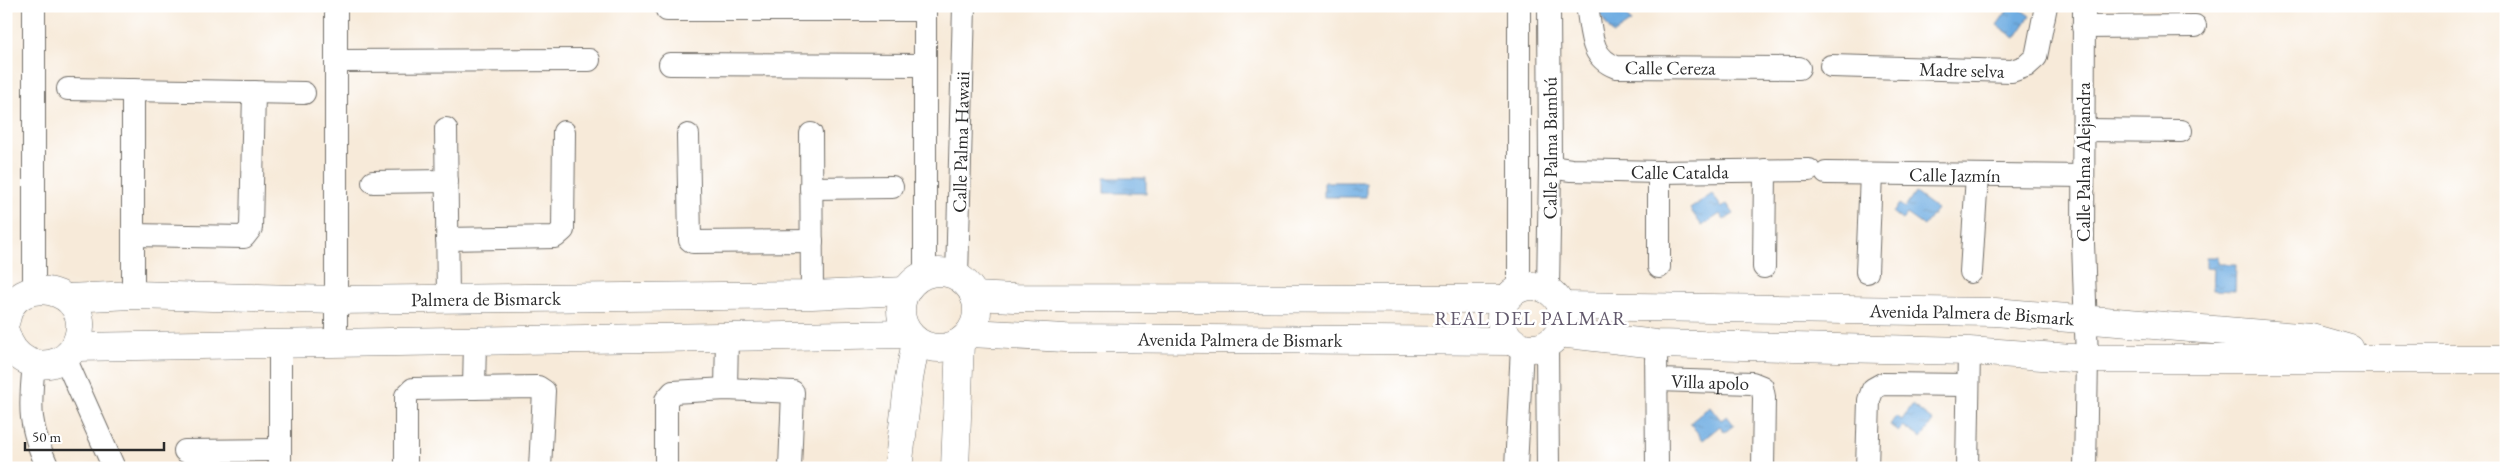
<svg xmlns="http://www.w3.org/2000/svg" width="2512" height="474" viewBox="0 0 2512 474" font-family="'EB Garamond',serif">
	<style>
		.water { fill: url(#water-ripples); stroke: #4e6c86 }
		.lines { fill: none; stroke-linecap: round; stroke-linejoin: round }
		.minor-casing { stroke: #726e68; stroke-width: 24 }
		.tertiary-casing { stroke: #726e68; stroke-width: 29 }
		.minor { stroke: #fff; stroke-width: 22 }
		.tertiary { stroke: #fff; stroke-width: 28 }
		.labels { text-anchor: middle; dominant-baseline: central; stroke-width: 5; stroke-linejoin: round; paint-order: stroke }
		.street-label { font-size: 19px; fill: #2b2b2b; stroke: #fff }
		.neighbourhood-label { font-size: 20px; letter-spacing: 1px; fill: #62596c; stroke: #fff }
	</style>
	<defs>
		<pattern id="water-ripples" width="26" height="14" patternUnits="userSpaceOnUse" patternTransform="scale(1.25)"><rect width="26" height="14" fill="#70ade2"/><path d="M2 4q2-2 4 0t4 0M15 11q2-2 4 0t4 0" fill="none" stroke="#5c8db7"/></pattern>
	</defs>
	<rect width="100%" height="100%" fill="#fff"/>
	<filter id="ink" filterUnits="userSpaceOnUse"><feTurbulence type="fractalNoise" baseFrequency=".02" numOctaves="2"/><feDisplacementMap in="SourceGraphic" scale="10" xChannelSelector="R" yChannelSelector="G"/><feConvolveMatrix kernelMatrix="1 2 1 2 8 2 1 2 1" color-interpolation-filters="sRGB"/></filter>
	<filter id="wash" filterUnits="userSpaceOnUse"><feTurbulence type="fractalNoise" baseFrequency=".0096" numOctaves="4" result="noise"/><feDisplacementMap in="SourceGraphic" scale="20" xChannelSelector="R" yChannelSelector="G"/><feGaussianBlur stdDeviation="1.12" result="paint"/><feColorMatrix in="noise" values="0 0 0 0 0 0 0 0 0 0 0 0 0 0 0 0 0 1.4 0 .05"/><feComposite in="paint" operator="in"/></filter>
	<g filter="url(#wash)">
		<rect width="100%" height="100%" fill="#f7ead9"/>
		<path class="water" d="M1607,6h13l11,16 -18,12 -15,-22z
			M2008,6h8l14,10 -15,22 -18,-13 12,-17z
			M1104,178h42v15h-42z
			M1324,182h42v15h-42z
			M1915,193l22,16 -13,17 -17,-12 -5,6 -9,-7 6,-9 6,4z
			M1712,194l10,14 5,-4 7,10 -10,6 -4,-6 -18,12 -12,-17z
			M2206,257h12v7h18l-1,27 -22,-1 1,-21 -8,-1z
			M1912,405l21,16 -12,17 -18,-12 -4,6 -9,-7 6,-9 6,4z
			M1710,406l11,14 6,-4 7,9 -9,7 -5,-6 -17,14 -13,-17z"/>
	</g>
	<g filter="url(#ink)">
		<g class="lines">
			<g class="minor-casing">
				<g id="minor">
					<path d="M34,6v284"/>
					<path d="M925,6v269"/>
					<path d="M1519,6v282"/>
					<path id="s1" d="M1587,6c5,26 2,51 29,61l183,1"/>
					<path d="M2084,6l-1,237 4,116 -2,109"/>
					<path d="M667,10h258"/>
					<path d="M2083,27l112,-1"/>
					<path d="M336,61l253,-1"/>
					<path d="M670,64l254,1"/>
					<path id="s2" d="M1831,66l181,5 14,-5 10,-9 10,-51"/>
					<path d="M68,89l236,4"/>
					<path d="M446,129l2,169"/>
					<path d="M2084,130l97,1"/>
					<path d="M811,134l1,161"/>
					<path d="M688,135l2,105 3,2 119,-1"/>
					<path id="s3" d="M1550,167l21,3 88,2 150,-2"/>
					<path d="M1659,172v95"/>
					<path id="s4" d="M1826,173l257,3"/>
					<path d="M373,182l74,-1"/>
					<path d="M811,188l81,-1"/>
					<path d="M133,235l111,2 7,-9 3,-136"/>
					<path d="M447,239l108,-2 8,-7 1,-98"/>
					<path d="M1764,267l1,-97"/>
					<path d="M1867,272l4,-98"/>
					<path d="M1971,272l6,-97"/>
					<path id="s5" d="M957,277l7,-271"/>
					<path id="s6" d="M1548,289l2,-122 -1,-161"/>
					<path d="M133,295v-205"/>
					<path d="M336,343v-337"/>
					<path d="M1547,344l1,124"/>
					<path d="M1656,344l1,124"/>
					<path d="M65,358l49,110"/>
					<path d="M34,364c-5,46 -5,62 14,104"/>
					<path id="s7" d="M1658,380l94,3 10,4 2,10 -1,71"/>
					<path d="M474,388l1,-47"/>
					<path d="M726,389l1,-52"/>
					<path d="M185,451l95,-1"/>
					<path d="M280,468v-124"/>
					<path d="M406,468v-72l7,-7 125,-2 6,4 -4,77"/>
					<path d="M666,468v-68l7,-8 53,-3 67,3 -3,76"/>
					<path d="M1516,468l6,-121"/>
					<path d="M1867,468l2,-68 4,-11 9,-5 86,1"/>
					<path d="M1967,468l2,-117"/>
				</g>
			</g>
			<g class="tertiary-casing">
				<g id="tertiary">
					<circle cx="939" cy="310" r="38"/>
					<circle cx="1532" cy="317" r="31"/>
					<path d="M974,296l40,2 491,1"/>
					<path id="s8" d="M67,298l66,-3 203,5 476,-5 94,-4"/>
					<path id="s9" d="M1562,306l433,6 316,26 39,11"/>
					<path d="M6,320c8,-50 88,-32 72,18 -3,11 -9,18 -19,23 -23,10 -46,-2 -53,-27"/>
					<path id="s10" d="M970,333l95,5 445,3"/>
					<path d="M1559,333l97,11 313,7 118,8h419"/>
					<path d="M75,347l834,-13"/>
					<path d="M898,468l11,-89 7,-38"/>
					<path d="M955,468l5,-126"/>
				</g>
			</g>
			<use href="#minor" class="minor"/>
			<use href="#tertiary" class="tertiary"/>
		</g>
	</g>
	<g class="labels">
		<g class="street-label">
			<text stroke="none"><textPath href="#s1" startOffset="126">Calle Cereza</textPath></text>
			<text stroke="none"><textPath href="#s2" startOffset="131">Madre selva</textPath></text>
			<text stroke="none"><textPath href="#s5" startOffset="135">Calle Palma Hawaii</textPath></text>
			<text stroke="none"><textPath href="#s6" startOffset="141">Calle Palma Bambú</textPath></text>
			<text transform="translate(2083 162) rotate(-90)">Calle Palma Alejandra</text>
			<text stroke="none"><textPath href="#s3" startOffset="130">Calle Catalda</textPath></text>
			<text stroke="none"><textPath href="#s4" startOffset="129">Calle Jazmín</textPath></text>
			<text stroke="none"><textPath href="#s8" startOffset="419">Palmera de Bismarck</textPath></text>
			<text stroke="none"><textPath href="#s9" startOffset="410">Avenida Palmera de Bismark</textPath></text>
			<text stroke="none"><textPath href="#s10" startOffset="270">Avenida Palmera de Bismark</textPath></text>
			<text stroke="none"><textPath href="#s7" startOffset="52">Villa apolo</textPath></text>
		</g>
		<g class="neighbourhood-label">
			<text x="1531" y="318">REAL DEL PALMAR</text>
		</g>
	</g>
	<rect width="2512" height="474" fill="none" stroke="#fff" stroke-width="25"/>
	<path d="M25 442v8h139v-8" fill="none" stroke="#2b2b2b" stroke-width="2.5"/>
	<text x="32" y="442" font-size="15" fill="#2b2b2b" stroke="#ffffff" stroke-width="4" paint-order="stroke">50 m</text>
</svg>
